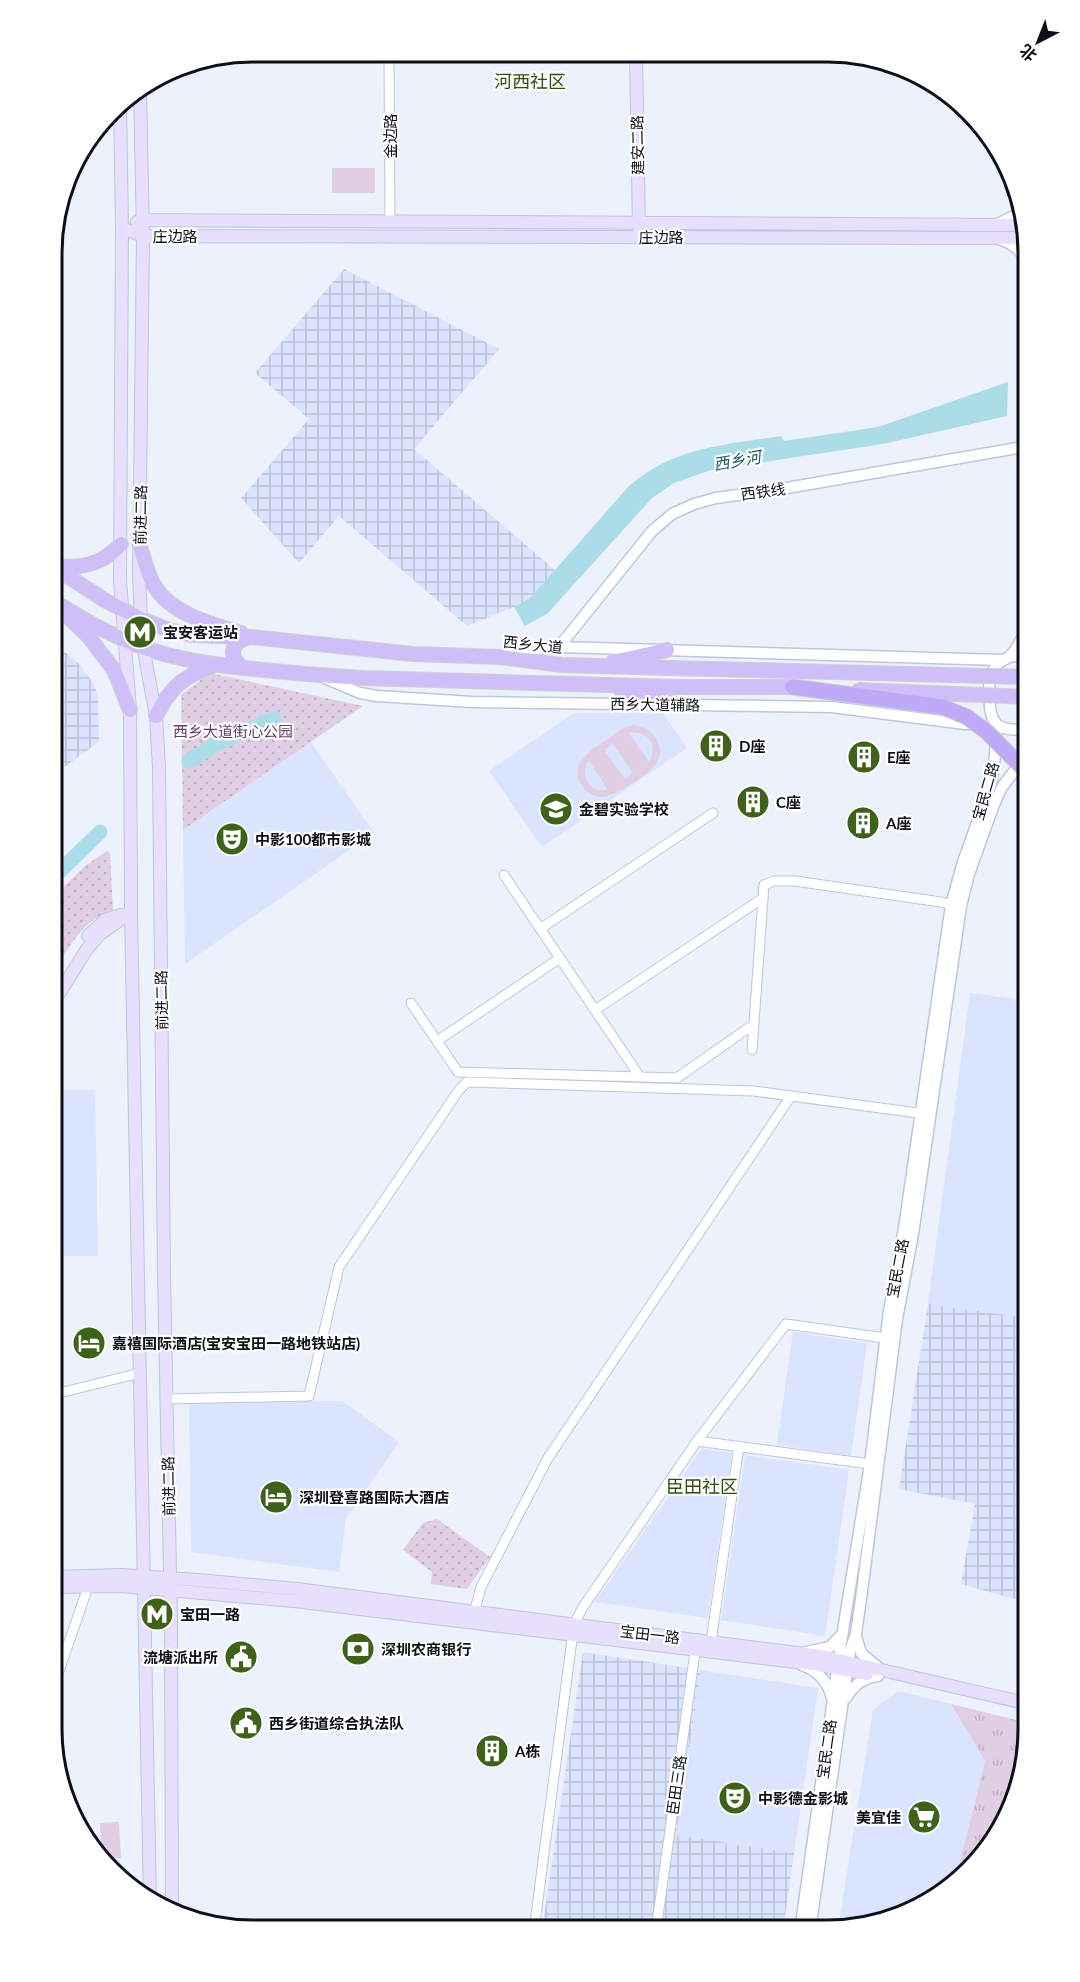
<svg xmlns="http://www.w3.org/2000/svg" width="1080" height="1982" viewBox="0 0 1080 1982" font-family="Lato,'Noto Sans SC',sans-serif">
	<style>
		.built { fill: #dae4fe }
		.industrial { fill: url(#industrial-grid) }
		.grass { fill: url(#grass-tufts) }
		.park { fill: url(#park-dots) }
		.pitch { fill: #e0cee3; fill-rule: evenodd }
		.water { fill: #abdde8 }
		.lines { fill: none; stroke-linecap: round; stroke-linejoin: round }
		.river { stroke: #abdde8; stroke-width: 15 }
		.minor-casing { stroke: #bcc6de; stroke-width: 11 }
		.tertiary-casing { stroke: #bcc6de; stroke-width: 13 }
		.secondary-casing { stroke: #bcc6de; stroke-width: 14 }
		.primary-casing { stroke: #cfcfd1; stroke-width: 16 }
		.minor { stroke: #fff; stroke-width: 9 }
		.tertiary { stroke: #fff; stroke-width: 10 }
		.secondary { stroke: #e7dffb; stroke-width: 12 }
		.primary { stroke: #cebff8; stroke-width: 14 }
		.primary-bridge-casing { stroke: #cfcfd1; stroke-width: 16; stroke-linecap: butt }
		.trunk-bridge-casing { stroke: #cfcfd1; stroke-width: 17; stroke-linecap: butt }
		.primary-bridge { stroke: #cebff8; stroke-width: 14 }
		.trunk-bridge { stroke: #beaaf6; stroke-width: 15 }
		.labels { text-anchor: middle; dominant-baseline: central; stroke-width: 4.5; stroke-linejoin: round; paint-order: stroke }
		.street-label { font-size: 15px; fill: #0d1018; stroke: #fff }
		.poi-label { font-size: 15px; font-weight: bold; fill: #0d1018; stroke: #fff; text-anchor: start }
		.park-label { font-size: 15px; fill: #613c67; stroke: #fff }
		.water-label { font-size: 16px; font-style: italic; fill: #175966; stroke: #fff }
		.quarter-label { font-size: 18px; fill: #2e4e09; stroke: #fff }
		.rim { fill: none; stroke: #0d1018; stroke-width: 3 }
	</style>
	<defs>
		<pattern id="industrial-grid" width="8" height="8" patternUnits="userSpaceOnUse" patternTransform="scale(1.5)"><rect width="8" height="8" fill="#dae4fe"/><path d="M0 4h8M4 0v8" fill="none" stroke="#bac3d9"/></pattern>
		<pattern id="grass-tufts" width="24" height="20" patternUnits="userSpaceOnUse" patternTransform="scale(1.5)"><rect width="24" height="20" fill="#e0cee3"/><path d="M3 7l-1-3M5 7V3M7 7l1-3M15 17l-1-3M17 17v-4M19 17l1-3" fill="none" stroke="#bfb0c2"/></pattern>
		<pattern id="park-dots" width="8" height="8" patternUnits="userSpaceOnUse" patternTransform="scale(1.5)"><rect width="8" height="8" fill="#e0cee3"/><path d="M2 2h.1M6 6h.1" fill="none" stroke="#bfb0c2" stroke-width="1.8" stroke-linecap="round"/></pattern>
	</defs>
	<rect width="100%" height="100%" fill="#edf1fb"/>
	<path class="built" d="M574,713h89l24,35 -145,99 -53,-76z
		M311,742l63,91 -189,131 -2,-134z
		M970,993l59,8v317l-101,-14z
		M52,1090h43l3,166h-46z
		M793,1332l74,11 -16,113 -74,-11z
		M342,1401l57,41 -53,76 -7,54 -148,-20 -2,-150z
		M702,1448l30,5 -24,165 -113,-16z
		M745,1455l104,15 -24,166 -104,-16z
		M701,1670l117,18 -24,165 -118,-18z
		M898,1691l53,13 34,57 -30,121 -15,15 -48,23 -54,9 35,-219z"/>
	<path class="industrial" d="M344,269l155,80 -85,100 141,121 -24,27 -17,10 -47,19 -128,-110 -40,47 -58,-65 68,-79 -54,-46z
		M52,641l26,22 16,21 4,13 1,45 -47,34z
		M928,1304l101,14v285l-68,-19 14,-80 -76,-15z
		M583,1652l118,18 -25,165 118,18 -11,78 -241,-1z"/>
	<path class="grass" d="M951,1704l73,18 -27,114 -10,16 -32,30 30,-121z"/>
	<path class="park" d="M210,673l153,33 -180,124 -2,-135z
		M107,851l3,2 3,58c-30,6 -47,41 -61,65v-78l33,-32z
		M437,1519l53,38 -23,32 -36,-5 1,-12 -29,-22 20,-27z"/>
	<path class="pitch" d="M332,168h43v25h-43z
		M633,725c19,2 34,20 23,39 -7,10 -42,33 -54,33 -7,0 -15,-4 -19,-10 -16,-21 6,-36 22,-46 9,-7 17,-13 28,-16zM633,732c17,1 25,15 16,30l-20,-29zM613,744l20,29 -8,6 -21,-29zM588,761h1l19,29c-18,3 -29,-13 -20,-29z
		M119,1822l2,36 -16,1 -4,-6 -1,-30z"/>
	<path class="water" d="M1008,382l-1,34 -124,28 -172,26 -37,13 -22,15 -104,115 -23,13 -11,-19 17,-10 98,-111c45,-39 95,-41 152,-50l3,5 94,-14z"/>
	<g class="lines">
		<path class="river" d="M189,761l31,-19 54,-23
			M52,879l48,-47"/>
		<g class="minor-casing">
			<path id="minor" d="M389,52l1,169
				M504,875l136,202
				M540,929l173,-116
				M411,1003l47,69 219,6 77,-54
				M595,1010l168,-112
				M437,1041l123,-83
				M752,1050l12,-165 10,-4h21l146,21 15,4
				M51,1395l89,-22
				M166,1399l143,-3 30,-129 120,-177 8,-8 287,9 171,23
				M697,1441l173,23
				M473,1617l8,-30 67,-129 243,-362
				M711,1642l28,-196
				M51,1694l37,-107
				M534,1930l40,-306 9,-17 114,-166 89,-117 99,14
				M656,1930l40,-285"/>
		</g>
		<g class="tertiary-casing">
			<path id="tertiary" d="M997,224l19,-9 6,-6
				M998,239c16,4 26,14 31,29
				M559,647l93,-116 20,-17 22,-10 22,-6 65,-9 248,-43
				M503,656l31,-7 25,-2 443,13
				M1009,657l14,-2 6,2
				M322,677l38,16 17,3 95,6 360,5 133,17h11
				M997,725c10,5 21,6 32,3
				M856,1636l5,17 18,15
				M806,1652l24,-5 13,-14
				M802,1665c16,6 26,16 30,33
				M846,1698c8,-13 16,-20 32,-22
				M800,1931l41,-288 29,-179 19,-153 15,-83 47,-323 12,-43 28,-78 3,-17 3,-42 -5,-8 -2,-8 -1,-31 8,-14 12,-7 6,-7 14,-24
				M810,1931l40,-280 6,-17 7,-50 34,-265 16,-85 48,-328 8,-32 24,-67 9,-20 27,-35"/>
		</g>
		<g class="secondary-casing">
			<path id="secondary" d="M636,53l3,177
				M140,89l3,147 -4,339 2,44 5,44 10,53 3,52 5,507 7,346 1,292
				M120,101l2,127 -2,352 10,130 1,202 19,989
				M137,222l6,-2 881,5
				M122,228l21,8 884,2
				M88,936l17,-16 16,-5
				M52,1005l35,-56 13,-15 31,-22
				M51,1577l70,-2 77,5 99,9 524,67 208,48
				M51,1587l70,-1 173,15 526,64 47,9"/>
		</g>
		<g class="primary-casing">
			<path id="primary" d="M139,543c5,15 8,31 16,44 18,28 57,37 86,46
				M52,565c27,5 50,0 69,-21
				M52,566l54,35 35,18 28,11 22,5 60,2 162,17 87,3 62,8 109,3
				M52,600c35,22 71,43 112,54 29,8 60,12 90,15 37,4 73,7 110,9l313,9h116
				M66,615l22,21 26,34 16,40
				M613,662l54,-12
				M243,668c-16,-12 -12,-26 6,-31
				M622,692l55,12
				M156,716c15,-30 28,-40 59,-51"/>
		</g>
		<use href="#minor" class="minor"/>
		<use href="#tertiary" class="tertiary"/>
		<use href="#secondary" class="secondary"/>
		<use href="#primary" class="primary"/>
		<g class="primary-bridge-casing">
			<path id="primary-bridge" d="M671,668l358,9
				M858,690l171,7"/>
		</g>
		<g class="trunk-bridge-casing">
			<path id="trunk-bridge" d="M793,687l150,20 24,10 20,15 42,42"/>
		</g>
		<use href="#primary-bridge" class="primary-bridge"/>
		<use href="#trunk-bridge" class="trunk-bridge"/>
	</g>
	<defs>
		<g id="metro-disc" transform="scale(1.725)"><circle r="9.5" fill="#3e621a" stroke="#fff"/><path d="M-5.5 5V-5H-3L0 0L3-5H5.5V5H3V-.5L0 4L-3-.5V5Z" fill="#fff"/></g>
		<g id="building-disc" transform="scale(1.725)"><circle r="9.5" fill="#3e621a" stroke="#fff"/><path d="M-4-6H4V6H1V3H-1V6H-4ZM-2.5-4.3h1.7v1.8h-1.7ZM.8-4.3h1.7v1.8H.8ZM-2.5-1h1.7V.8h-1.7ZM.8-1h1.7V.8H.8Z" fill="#fff"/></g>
		<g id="school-disc" transform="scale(1.725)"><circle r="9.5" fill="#3e621a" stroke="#fff"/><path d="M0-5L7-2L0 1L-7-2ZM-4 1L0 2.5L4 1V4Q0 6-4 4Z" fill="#fff"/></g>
		<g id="theatre-disc" transform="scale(1.725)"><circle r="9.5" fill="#3e621a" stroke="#fff"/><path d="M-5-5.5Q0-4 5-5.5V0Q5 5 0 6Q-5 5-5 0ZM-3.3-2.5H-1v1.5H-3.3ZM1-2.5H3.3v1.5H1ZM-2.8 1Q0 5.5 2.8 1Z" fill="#fff"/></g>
		<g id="hotel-disc" transform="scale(1.725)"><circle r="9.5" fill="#3e621a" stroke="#fff"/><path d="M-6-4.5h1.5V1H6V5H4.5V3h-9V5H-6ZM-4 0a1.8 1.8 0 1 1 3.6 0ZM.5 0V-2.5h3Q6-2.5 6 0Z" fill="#fff"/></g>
		<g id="bank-disc" transform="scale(1.725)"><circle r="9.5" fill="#3e621a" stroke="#fff"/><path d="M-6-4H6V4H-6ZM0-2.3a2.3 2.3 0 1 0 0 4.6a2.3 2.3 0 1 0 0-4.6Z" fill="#fff"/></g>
		<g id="civic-disc" transform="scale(1.725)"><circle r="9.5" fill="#3e621a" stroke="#fff"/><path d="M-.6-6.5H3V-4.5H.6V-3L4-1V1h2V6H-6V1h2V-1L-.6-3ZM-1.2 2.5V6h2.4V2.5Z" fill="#fff"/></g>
		<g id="supermarket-disc" transform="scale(1.725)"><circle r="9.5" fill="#3e621a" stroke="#fff"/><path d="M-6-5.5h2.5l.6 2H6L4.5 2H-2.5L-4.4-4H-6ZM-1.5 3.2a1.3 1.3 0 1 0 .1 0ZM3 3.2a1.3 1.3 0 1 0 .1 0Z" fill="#fff"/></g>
	</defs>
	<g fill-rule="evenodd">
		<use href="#metro-disc" x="140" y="632"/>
		<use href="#building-disc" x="716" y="746"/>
		<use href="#building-disc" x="864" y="757"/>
		<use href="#building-disc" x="753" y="802"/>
		<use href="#school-disc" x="556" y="809"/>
		<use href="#building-disc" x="863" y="823"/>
		<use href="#theatre-disc" x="232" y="839"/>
		<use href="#hotel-disc" x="89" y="1343"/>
		<use href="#hotel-disc" x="276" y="1497"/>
		<use href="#metro-disc" x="157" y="1614"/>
		<use href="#bank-disc" x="358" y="1649"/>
		<use href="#civic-disc" x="241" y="1657"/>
		<use href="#civic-disc" x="246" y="1723"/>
		<use href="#building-disc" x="492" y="1751"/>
		<use href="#theatre-disc" x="735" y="1798"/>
		<use href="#supermarket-disc" x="924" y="1817"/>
	</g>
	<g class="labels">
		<g class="street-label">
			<text transform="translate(390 136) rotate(-90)">金边路</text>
			<text transform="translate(637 145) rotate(-91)">建安二路</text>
			<text x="175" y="236">庄边路</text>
			<text x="661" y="237">庄边路</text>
			<text transform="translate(763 491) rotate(-8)">西铁线</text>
			<text transform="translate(140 515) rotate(-89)">前进二路</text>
			<text transform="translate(533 644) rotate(6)">西乡大道</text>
			<text transform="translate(655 704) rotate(1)">西乡大道辅路</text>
			<text transform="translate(985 791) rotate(-74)">宝民二路</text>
			<text transform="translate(161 1000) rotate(-91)">前进二路</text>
			<text transform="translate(897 1268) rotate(-79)">宝民二路</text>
			<text transform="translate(168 1486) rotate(-91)">前进二路</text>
			<text transform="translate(650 1634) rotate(7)">宝田一路</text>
			<text transform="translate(826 1749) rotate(-82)">宝民二路</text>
			<text transform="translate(676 1785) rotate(-82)">臣田三路</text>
		</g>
		<g class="poi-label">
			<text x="163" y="632">宝安客运站</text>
			<text x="739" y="746">D座</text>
			<text x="887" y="757">E座</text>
			<text x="776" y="802">C座</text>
			<text x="579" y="809">金碧实验学校</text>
			<text x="886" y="823">A座</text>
			<text x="255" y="839">中影100都市影城</text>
			<text x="112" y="1343">嘉禧国际酒店(宝安宝田一路地铁站店)</text>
			<text x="299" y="1497">深圳登喜路国际大酒店</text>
			<text x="180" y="1614">宝田一路</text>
			<text x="381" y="1649">深圳农商银行</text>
			<text x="218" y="1657" text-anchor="end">流塘派出所</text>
			<text x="269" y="1723">西乡街道综合执法队</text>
			<text x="515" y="1751">A栋</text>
			<text x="758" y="1798">中影德金影城</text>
			<text x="901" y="1817" text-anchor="end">美宜佳</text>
		</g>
		<g class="park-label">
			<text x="233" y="731">西乡大道街心公园</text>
		</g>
		<g class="water-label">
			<text transform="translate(737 460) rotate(-10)">西乡河</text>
		</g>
		<g class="quarter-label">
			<text x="530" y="81">河西社区</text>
			<text x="702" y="1486">臣田社区</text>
		</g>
	</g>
	<path d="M0 0H1080V1982H0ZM253 62H827A191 191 0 0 1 1018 253V1729A191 191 0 0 1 827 1920H253A191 191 0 0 1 62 1729V253A191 191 0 0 1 253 62Z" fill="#fff" fill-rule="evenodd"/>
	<path class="rim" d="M253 62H827A191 191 0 0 1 1018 253V1729A191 191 0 0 1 827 1920H253A191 191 0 0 1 62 1729V253A191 191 0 0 1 253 62Z"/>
	<g transform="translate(1038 42) rotate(222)" stroke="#ffffff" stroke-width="4.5" paint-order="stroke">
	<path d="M0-4.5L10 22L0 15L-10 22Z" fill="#0d1018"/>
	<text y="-9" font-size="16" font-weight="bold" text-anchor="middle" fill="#0d1018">北</text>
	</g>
</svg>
